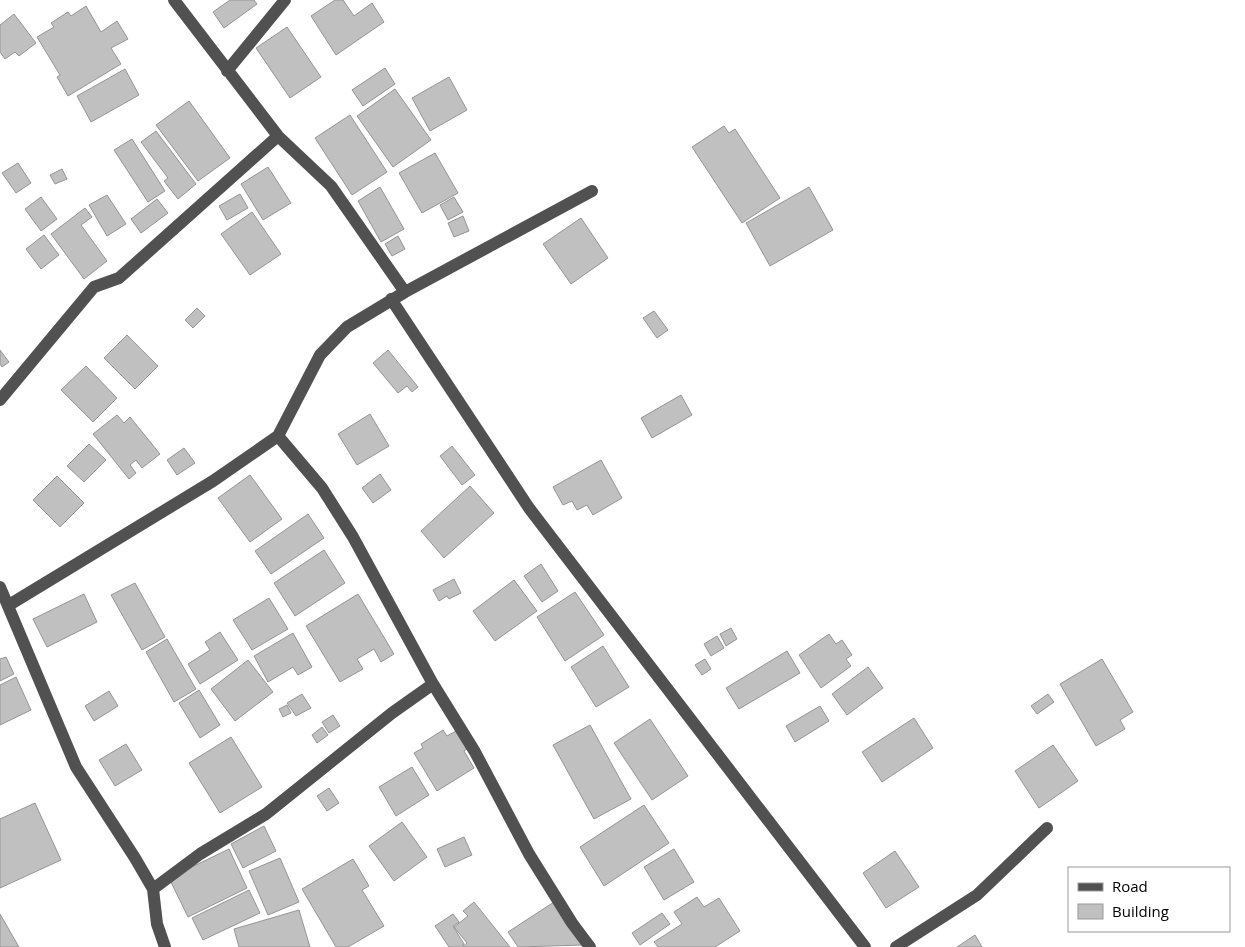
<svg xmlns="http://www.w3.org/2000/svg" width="1245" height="947" viewBox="0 0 1245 947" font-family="'Open Sans',sans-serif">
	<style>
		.building { fill: #c0c0c0; stroke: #959595 }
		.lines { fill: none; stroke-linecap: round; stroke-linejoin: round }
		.minor { stroke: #515151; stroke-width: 12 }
	</style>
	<rect width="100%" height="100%" fill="#fff"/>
	<path class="building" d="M230,0h24l3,4 -33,24 -11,-16z
		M335,0h8l11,16 18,-13 12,19 -48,33 -25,-39z
		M86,6l15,26 16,-11 11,18 -17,9 10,16 -53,32 -11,-19 3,-2 -23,-38 17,-10 -3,-4 17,-11 3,4z
		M14,14l22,29 -17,13 -4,-4 -10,7 -5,-7v-27z
		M287,27l34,50 -31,21 -34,-50z
		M385,68l10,16 -32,22 -11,-16z
		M125,69l14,26 -48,27 -14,-26z
		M449,77l18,33 -37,21 -18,-33z
		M395,89l36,51 -38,27 -36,-51z
		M189,101l41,57 -32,23 -42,-56z
		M350,115l37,57 -35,23 -37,-57z
		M724,126l5,7 6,-4 45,69 -38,25 -50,-76z
		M156,131l40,53 -18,15 -14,-18 4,-3 -27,-36z
		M132,139l33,52 -17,11 -34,-52z
		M435,153l23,40 -36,20 -23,-40z
		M18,163l13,20 -15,10 -14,-20z
		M268,167l23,36 -28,17 -22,-36z
		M62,169l5,10 -12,5 -5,-9z
		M380,187l24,42 -23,13 -23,-41z
		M809,187l24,43 -63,36 -24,-43z
		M240,194l8,14 -21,12 -8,-14z
		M107,195l19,29 -19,12 -18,-31z
		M41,197l16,22 -16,12 -16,-22z
		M454,197l9,15 -15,8 -8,-15z
		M157,199l11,14 -27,20 -10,-14z
		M85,208l7,9 -11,8 26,36 -23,18 -33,-45z
		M252,212l29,42 -31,21 -29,-41z
		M463,216l6,15 -15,6 -6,-14z
		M581,218l27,40 -37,26 -28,-40z
		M44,235l15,20 -18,14 -15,-20z
		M398,236l7,13 -13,7 -7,-12z
		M197,308l8,8 -12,12 -8,-8z
		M654,311l14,19 -11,8 -14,-20z
		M127,335l31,31 -23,23 -31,-31z
		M0,350l9,12 -7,5 -2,-3z
		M388,350l30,37 -6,5 -5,-6 -9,7 -25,-30z
		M86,366l31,32 -24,24 -32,-32z
		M681,395l11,20 -40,23 -11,-20z
		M370,414l19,32 -32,19 -19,-31z
		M117,415l7,8 6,-6 30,37 -18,14 -6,-8 -6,5 6,8 -7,6 -36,-45z
		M89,444l17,16 -22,22 -17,-16z
		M452,446l23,29 -13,10 -22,-29z
		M184,448l11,15 -18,12 -10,-15z
		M601,460l21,38 -29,17 -6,-10 -10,5 -5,-9 -9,4 -10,-18z
		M380,474l11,16 -18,13 -11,-15z
		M250,475l32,44 -32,23 -32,-44z
		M57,476l27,27 -24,24 -27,-27z
		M470,486l24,27 -50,45 -23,-27z
		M308,514l16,24 -53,36 -16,-23z
		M324,550l21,33 -50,33 -21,-33z
		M541,564l17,27 -16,11 -18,-26z
		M454,579l7,14 -12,6 -2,-3 -8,5 -6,-11z
		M514,580l23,31 -42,30 -22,-30z
		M135,583l30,54 -23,13 -31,-55z
		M575,592l29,43 -39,26 -28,-44z
		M84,594l13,28 -50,25 -14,-28z
		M358,594l36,60 -13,8 -7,-13 -17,10 6,10 -23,13 -34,-56z
		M269,598l19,31 -36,21 -19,-30z
		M731,628l6,11 -11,7 -6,-12z
		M220,632l18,28 -38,24 -12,-20 22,-14 -5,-8z
		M293,633l19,34 -14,8 -5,-8 -25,15 -14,-26z
		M829,634l7,10 6,-4 10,15 -6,4 5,7 -30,22 -22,-33z
		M717,636l7,12 -13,8 -7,-12z
		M167,639l29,50 -22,13 -28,-50z
		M603,646l26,41 -33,20 -25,-40z
		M787,651l13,22 -61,36 -13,-21z
		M6,657l8,17 -14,7v-22z
		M705,659l6,10 -9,6 -7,-10z
		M1102,659l31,53 -13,8 5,9 -29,17 -36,-62z
		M248,660l25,32 -38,29 -24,-32z
		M868,667l15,21 -36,27 -15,-21z
		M16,677l15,33 -31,15v-40z
		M199,690l21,35 -20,13 -21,-35z
		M109,691l9,15 -24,15 -9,-15z
		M302,694l9,14 -15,8 -9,-13z
		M1048,694l6,8 -17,12 -6,-8z
		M287,705l4,8 -8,4 -4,-8z
		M820,706l9,15 -34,21 -9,-16z
		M333,715l7,11 -11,7 -7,-11z
		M914,718l19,30 -51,34 -20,-30z
		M650,719l38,57 -36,24 -38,-57z
		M590,725l41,74 -37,20 -41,-74z
		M322,727l6,8 -11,8 -5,-8z
		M443,730l4,6 9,-5 11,18 -3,2 10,17 -37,23 -23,-38 9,-5 -2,-4z
		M231,737l31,50 -42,26 -31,-50z
		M126,744l16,26 -27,16 -16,-26z
		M1053,745l25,36 -39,27 -24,-37z
		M412,767l17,28 -33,21 -17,-29z
		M329,788l10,15 -12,8 -10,-15z
		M35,803l26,57 -61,28v-69z
		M644,805l25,38 -65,43 -24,-39z
		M402,822l25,35 -33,24 -25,-35z
		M264,826l12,25 -33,17 -12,-24z
		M464,837l8,18 -27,12 -8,-18z
		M229,849l18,39 -59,29 -19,-39z
		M674,849l20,33 -30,18 -20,-33z
		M895,851l24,36 -33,21 -23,-35z
		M280,858l19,44 -31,13 -19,-44z
		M353,859l16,27 -7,4 22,36 -36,21h-12l-34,-58z
		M249,890l11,23 -57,27 -11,-22z
		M697,897l7,10 15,-9 21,33 -25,16h-57l-4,-5 28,-18 -8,-12z
		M474,902l36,45h-48l5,-4 -13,-16 14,-11 -5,-5z
		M554,902l29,43 -65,2 -10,-15z
		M299,910l11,37h-71l-5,-18z
		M662,913l8,11 -30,21 -8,-12z
		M0,914l19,33h-19z
		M453,914l6,8 -6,4 11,18 -4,3h-11l-14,-21z
		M975,935l7,12h-25z"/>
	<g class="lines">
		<path class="minor" d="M227,71l58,-71
			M278,136l53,50 74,106
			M391,299l138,209 336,439
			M0,400l94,-113 25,-9 159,-142 -104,-136
			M278,436l42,-81 27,-28 58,-35 187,-101
			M0,587l76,180 59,91 18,31 4,35 8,23
			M9,605l204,-124 65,-45 44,52 31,49 80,147 42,68 54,102 43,69 18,24
			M153,889l47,-35 66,-40 126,-101 41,-29
			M896,947l81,-52 70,-67"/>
	</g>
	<rect x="1068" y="867" width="162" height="65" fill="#ffffff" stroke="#999999"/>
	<rect x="1078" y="883" width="25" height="8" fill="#515151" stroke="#999999"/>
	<text x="1112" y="892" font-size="15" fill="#000000">Road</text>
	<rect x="1078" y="904" width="25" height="15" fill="#c0c0c0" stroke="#999999"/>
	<text x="1112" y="917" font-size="15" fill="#000000">Building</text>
</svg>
